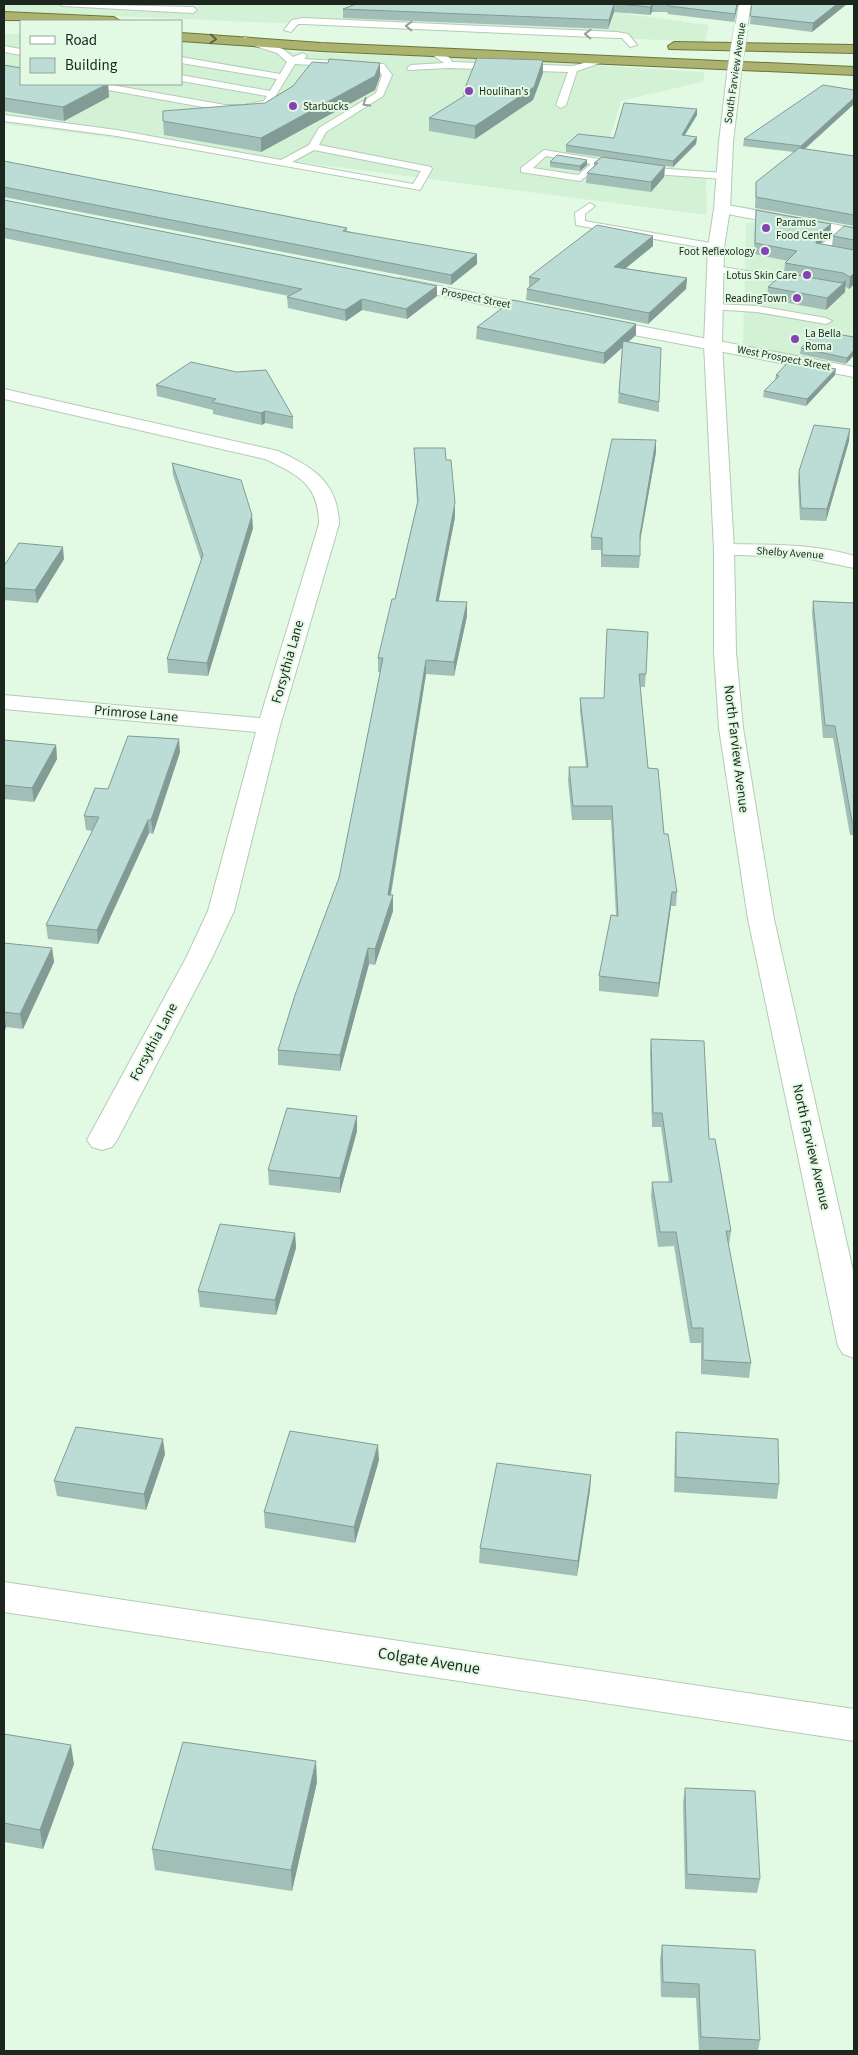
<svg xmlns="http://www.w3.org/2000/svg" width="858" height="2055" viewBox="0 0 858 2055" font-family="'Source Sans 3',sans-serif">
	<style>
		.built { fill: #d3f1d5 }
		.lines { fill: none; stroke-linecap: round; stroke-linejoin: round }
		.service-casing { stroke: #b4cbb6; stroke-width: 2 }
		.minor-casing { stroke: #b4cbb6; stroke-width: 2 }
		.tertiary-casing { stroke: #b4cbb6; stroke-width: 2 }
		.trunk-casing { stroke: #6c753b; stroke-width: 2 }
		.service { fill: #fff; fill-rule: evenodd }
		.minor { fill: #fff; fill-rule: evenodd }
		.tertiary { fill: #fff; fill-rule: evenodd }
		.trunk { fill: #abb36e; fill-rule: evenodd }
		.tertiary-bridge-casing { stroke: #b4cbb6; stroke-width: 15; stroke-linecap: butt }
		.tertiary-bridge { stroke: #fff; stroke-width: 14 }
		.wall { fill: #a1beb7 }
		.shaded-wall { fill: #839b95 }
		.building { fill: #bbddd5; stroke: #839b95 }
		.oneway { stroke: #999d9a }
		.oneway2 { stroke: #5d6542 }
		.poi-dot { fill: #8641b5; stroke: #e2fae4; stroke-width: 2 }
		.labels { text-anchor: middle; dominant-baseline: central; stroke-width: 4; stroke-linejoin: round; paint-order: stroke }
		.far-street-label { font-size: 11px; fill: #1d261e; stroke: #e2fae4 }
		.far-poi-label { font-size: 11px; fill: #1d261e; stroke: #e2fae4; text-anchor: start }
		.street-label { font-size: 14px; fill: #1d261e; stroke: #e2fae4 }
		.near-street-label { font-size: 16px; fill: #1d261e; stroke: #e2fae4 }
	</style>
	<rect width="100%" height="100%" fill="#e2fae4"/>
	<path class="built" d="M4,4h619l4,10 82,11 -4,17 -701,-31z
		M4,34h17v50h160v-42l95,5 17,5 221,8 189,12 2,9 -84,20 -17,57 105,14 -3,8 1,35 -703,-91z
		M755,222l99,17v117l-33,9 -78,-15 3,-127z"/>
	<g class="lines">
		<g class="service-casing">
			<path id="service" d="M59,4l134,3 4,3 -4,3 -130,-7z
				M303,18l314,14 11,2 9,11 -7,2 -8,-9h-5l-314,-14h-5l-7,8 -7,-2 8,-10z
				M245,37l38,12 10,8 10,-4 4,3 -3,3 80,5 8,11 -9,21 -57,36 -7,13 112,22 1,2 -12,21 -303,-54 -113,-15v-6l113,15 164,30 28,-15 10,-17 57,-35 6,-18 -4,-6 -83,-5 -25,41 -26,6h-19l-133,-24 -5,-3h19l119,21h19l20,-4 3,-5 -86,-15v-6l89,16 7,-12 -96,-16v-6l99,17 7,-12 -10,-9 -35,-11v-4zM314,150l107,21 -8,13 -121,-22z
				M4,46l17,3v6l-17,-3z
				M434,49l16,9 2,4 121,4 32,-9 4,3 -32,11 -11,34 -5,3 -5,-3 12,-33 -119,-4 -41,2 -1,-2 4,-3 33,-2 -13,-9v-4z
				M544,150l110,18 70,5 5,3 -5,3 -70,-5 -53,-9 -21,16 -59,-9v-4zM546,156l45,8 -13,11 -45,-7z
				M590,203l5,3 -10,8v7l131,23 5,3 -5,3 -140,-25 -1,-12z
				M842,228l5,3 -19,18 26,5v6l-38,-7v-4z
				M716,266l87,14 6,3 -6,3 -91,-15 -2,-2z
				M714,304l43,2 69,12 6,3 -6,3 -69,-12 -47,-3v-4z"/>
		</g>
		<g class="minor-casing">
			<path id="minor" d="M722,204l132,24v10l-137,-26 -3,-3 3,-3z
				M400,278l144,29 6,1 2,4 -2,4 -6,1 -150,-31 -2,-3z
				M598,318l256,49v10l-262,-50 -2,-4 2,-4z
				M4,389l274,62c35,16 60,31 61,73l-59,202 -46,185 -22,47 -95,182 -5,7 -10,3 -10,-3 -5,-7 99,-182 22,-47 48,-179 -252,-23v-14l256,23 59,-194c0,-40 -21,-49 -54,-65l-261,-60z
				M724,544c44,1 88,-1 130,12v12l-48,-10 -89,-4 -3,-4 3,-4z
				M4,1582l850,127v32l-850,-129z"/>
		</g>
		<g class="tertiary-casing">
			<path id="tertiary" d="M739,4h12l-4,24 -6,4 -6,-4z
				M734,70l7,4 -8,68 -3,67 -6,38 -2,97 12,206 2,102 7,76 31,191 80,356v83l-11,-4 -5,-8 -90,-427 -29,-191 -5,-76v-102l-10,-206 4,-97 6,-38 5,-67 8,-68z"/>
		</g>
		<g class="trunk-casing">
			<path id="trunk" d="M4,12l110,5 6,4 -116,-1z
				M181,33l140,10 533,24v8l-533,-24 -140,-10z
				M674,42l180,3v8l-185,-4 -1,-3z"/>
		</g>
		<use href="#service" class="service"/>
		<use href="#minor" class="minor"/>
		<use href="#tertiary" class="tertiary"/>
		<use href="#trunk" class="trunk"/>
		<g class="tertiary-bridge-casing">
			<path id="tertiary-bridge" d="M734,74l7,-46"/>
		</g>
		<use href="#tertiary-bridge" class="tertiary-bridge"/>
	</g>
	<path class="wall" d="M356,4h382l-4,18 -66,-8 -1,-2h-15l-2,3 -36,-3 -6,17 -265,-11v-9z
		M752,4h95l-35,28 -62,-8z
		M328,63h52v13l-5,14 -114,62 -97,-17 -1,-14 102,-18 28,-17z
		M4,65l104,19 1,13 -45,24 -60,-10z
		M543,73l-10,27 -58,39 -46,-8v-13l34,-21v-4z
		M854,90v14l-49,45 49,7v70l-99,-18 1,-26 38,-30 -51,-6 1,-7z
		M697,109v6l-12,20 12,2 -1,7 -23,23 -35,-5 27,4 -1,11 -13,15 -65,-9 1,-10 7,-7v-3l8,-6 -36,-5v-7l48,-7z
		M4,161l343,67v3l130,33 -26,21 -447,-88z
		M550,162l37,3 -7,6 -30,-4z
		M4,200l433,86v10l-30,23 -45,-9 -16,11 -58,-13 -1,-11 2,-1 -285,-58z
		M756,210l75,14 -1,11 -10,9 12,2 1,-10 21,-8v56l-5,5 -4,-3v6l-19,18 -59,-11 1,-12 16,-14 1,-10 3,-2 -34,-7 1,-33z
		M653,236v10l-28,22 62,10 -1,11 -38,35 -122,-24 1,-11 2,-2v-10z
		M477,327l159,8 -8,7 31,60v10l-41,-9 4,-55 -18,16 -128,-25z
		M854,337l-8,27 -46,-10 1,-6z
		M776,375h59l-29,31 -43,-9 1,-6 11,-11z
		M156,385l137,32v12l-28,-6 -3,2 -49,-11v-4l-56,-14z
		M656,440v12l-16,89v15l-1,12 -38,-1v-17h-10v-13z
		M849,441l-23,80 -26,-1 -2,-37 1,-12z
		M414,448l32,12 9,57 -17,84 29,15 -13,60 -28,-2 -35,221 2,16 -18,54 -6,-1 -29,107 -62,-6v-15l61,-172 41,-206h-2v-14l17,-59 22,-96z
		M172,463l81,65 -45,148 -40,-3 -1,-14 34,-99 -28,-85z
		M64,559l-27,44 -33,-3v-34z
		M813,601l41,2v238l-1,-6h-3l-17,-97h-10l-11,-125z
		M648,632l-3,55h-5l8,81 16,66 13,58 -1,14h-5l-13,91 -59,-6v-15l17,-60 -5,-96h-39l-4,-39 1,-14h17l-6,-56v-13h24z
		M4,740l52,5 1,14 -23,43 -30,-3z
		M180,752l-27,82 -4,-1 -51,111 -50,-5 -2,-14 47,-94 -7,-1 -2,-14 24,-27z
		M4,943l48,5 2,14 -31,67 -17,-2 -2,6z
		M651,1039l58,100 22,92 -2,14h-1l23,118 -2,15 -48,-4v-31h-11l-16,-97 -16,1 -7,-50 1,-15h17l-8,-55h-9l-2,-74z
		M357,1131l-17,62 -71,-8 -1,-15z
		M295,1233l1,15 -20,67 -76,-8 -2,-16z
		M676,1432l103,52 -2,15 -103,-7 1,-44z
		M165,1454l-19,56 -89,-14 -3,-15z
		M379,1460l-24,83 -90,-15 -1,-16z
		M591,1475l-1,15 -13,86 -98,-13 1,-15z
		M4,1734l70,30 -31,85 -39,-7z
		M317,1782l-25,109 -137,-21 -3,-21z
		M685,1788l75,91 -3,14 -72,-4 -2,-86z
		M662,1945l98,95 -2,11h-59l-3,-53 -35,-1 -1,-37z"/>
	<path class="shaded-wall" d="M614,4v8l-6,17 1,-9z
		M653,4l-1,8 -2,3v-8z
		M737,4h1l-4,18 1,-8z
		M837,4h10l-35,28 1,-9z
		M543,60v13l-10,27 -58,39v-13z
		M380,63v13l-5,14 -114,62v-14z
		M108,84l1,13 -45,24 -1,-14z
		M854,98v6l-54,49 1,-7z
		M697,109v6l-16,26 1,-6z
		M697,137l-1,7 -23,23v-6z
		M587,160v5l-7,6v-5z
		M665,166l-1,11 -13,15v-10z
		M831,224l-1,11 -15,13 1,-12z
		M653,236v10l-39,32v-11z
		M477,254v10l-26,21v-10z
		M854,273v11l-5,5 1,-12z
		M687,278l-1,11 -38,35 1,-11z
		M846,281l-1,11 -19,18 1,-12z
		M437,286v10l-30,23 -1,-10z
		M362,299v11l-16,11 -1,-11z
		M636,324v11l-32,29v-11z
		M854,350v5l-8,9 1,-6z
		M836,369l-1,6 -29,31 1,-7z
		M265,411v12l-3,2 -1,-12z
		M850,429l-1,12 -23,80 1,-12z
		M656,440v12l-17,95 1,-12z
		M455,503v14l-19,98v-14z
		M252,515l1,13 -45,148 -1,-13z
		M63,547l1,12 -27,44 -2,-13z
		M467,602v14l-13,60v-14z
		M426,660v14l-38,236v-15z
		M179,739l1,13 -27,82 -2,-14z
		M56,745l1,14 -23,43 -2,-14z
		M148,820l1,13 -51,111 -1,-14z
		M672,892l-1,14 -13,91 1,-14z
		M393,895v16l-18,54v-16z
		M52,948l2,14 -31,67 -3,-15z
		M368,948l1,16 -29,107v-16z
		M4,1012l2,15 -2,6z
		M357,1116v15l-17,62v-15z
		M295,1233l1,15 -20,67 -1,-15z
		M163,1439l2,15 -19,56 -2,-16z
		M378,1445l1,15 -24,83 -1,-16z
		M591,1475l-1,15 -13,86 1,-15z
		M71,1745l3,19 -31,85 -3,-19z
		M316,1761l1,21 -25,109 -1,-21z"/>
	<path class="building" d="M356,4h258l-5,16 -266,-11z
		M619,4h34l-3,3z
		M667,4h70l-2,10 -66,-8z
		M752,4h85l-24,19 -63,-7z
		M477,58l66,2 -9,27 -59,39 -46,-8 40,-25h-6z
		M329,59l51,4 -5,13 -114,62 -98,-17v-10l102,-8 28,-17 19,-24 16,1z
		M4,65l17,3v16h86l-44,23 -59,-9z
		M823,85l31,5v8l-53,48 -57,-7z
		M624,103l73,6 -15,26 15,2 -24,24 -107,-16 12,-11 36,4z
		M799,148l55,8v59l-98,-18v-15z
		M557,155l30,5 -7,6 -30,-4z
		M602,157l63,9 -14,16 -64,-9 11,-10h-4z
		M4,161l343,67 -4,3 134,23 -26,21 -447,-88z
		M4,200l433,86 -31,23 -44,-10 -17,11 -58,-13 15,-8 -298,-61z
		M756,210l75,14 -15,12v7l38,7v23l-4,4 -7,-4 -58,-10 12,-12 -42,-8z
		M597,225l56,11 -39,31 73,11 -38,35 -122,-24 13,-10 -11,-2z
		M844,226l10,2v12l-21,-4z
		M784,273l58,10 4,-2 -19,17 -59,-11z
		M513,300l123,24 -32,29 -127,-26z
		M818,331l36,6v13l-7,8 -46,-10z
		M623,341l38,7 -2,54 -40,-9z
		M790,360l46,9 -29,30 -43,-8 15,-15 -3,-1z
		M191,362l46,10 29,-2 27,47 -28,-6 -4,2 -49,-11 4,-3 -60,-14z
		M814,425l36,4 -23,80 -26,-1 -2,-37z
		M612,439l44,1 -16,95v21l-38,-1v-17l-11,-1z
		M414,448h31l1,12h5l4,43 -19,98 31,1 -13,60 -28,-2 -38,235h5l-18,54 -7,-1 -28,107 -62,-5 17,-55 44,-117 44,-220h-5l14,-59h3l23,-98z
		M172,463l69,17 11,35 -45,148 -40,-4 36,-104z
		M19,543l44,4 -28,43 -31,-2v-22z
		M813,601l41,2v219h-2l-17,-96 -10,-1z
		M607,629l41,3 -2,42h-7l9,94 10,1 6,65h4l9,58h-5l-13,91 -60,-7 12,-61 7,1 -6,-110h-39l-4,-39h19l-8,-69h24z
		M128,736l51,3 -28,81h-3l-51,110 -51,-5 53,-108 -15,-1 11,-28 13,1z
		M4,740l52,5 -24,43 -28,-3z
		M4,943l48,5 -32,66 -16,-2v1z
		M651,1039l53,2 5,98h6l16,92h-5l25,132 -48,-3v-32h-11l-16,-96h-16l-8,-50h20l-10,-69h-9z
		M287,1108l70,8 -17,62 -72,-8z
		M220,1224l75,9 -20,67 -77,-9z
		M76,1427l87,12 -19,55 -90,-13z
		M290,1431l88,14 -24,82 -90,-15z
		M676,1432l102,7 1,45 -103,-7z
		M497,1463l94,12 -13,86 -98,-13z
		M4,1734l67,11 -31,85 -36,-7z
		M183,1742l133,19 -25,109 -139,-21z
		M685,1788l70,3 5,88 -73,-5z
		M662,1945l93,5 5,90 -59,-3 -2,-53 -36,-2z"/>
	<defs><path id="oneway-chevron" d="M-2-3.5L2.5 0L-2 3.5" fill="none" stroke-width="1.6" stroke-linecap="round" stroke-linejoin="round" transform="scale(1.25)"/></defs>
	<g class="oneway">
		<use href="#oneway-chevron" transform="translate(409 26) rotate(-178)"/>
		<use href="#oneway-chevron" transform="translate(588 34) rotate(-178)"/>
		<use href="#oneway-chevron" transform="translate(366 103) rotate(148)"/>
	</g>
	<use class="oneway2" href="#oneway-chevron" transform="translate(213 39) rotate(3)"/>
	<g class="poi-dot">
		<circle cx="469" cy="91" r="5"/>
		<circle cx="293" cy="106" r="5"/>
		<circle cx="766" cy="228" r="5"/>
		<circle cx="765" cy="251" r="5"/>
		<circle cx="807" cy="275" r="5"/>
		<circle cx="797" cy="298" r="5"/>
		<circle cx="795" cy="339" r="5"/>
	</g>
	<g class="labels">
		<g class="far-street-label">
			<text transform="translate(735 73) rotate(-82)">South Farview Avenue</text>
			<text transform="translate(476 298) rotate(11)">Prospect Street</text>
			<text transform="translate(784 358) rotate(11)">West Prospect Street</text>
			<text transform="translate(790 553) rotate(4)">Shelby Avenue</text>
		</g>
		<g class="far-poi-label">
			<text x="479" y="91">Houlihan's</text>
			<text x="303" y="106">Starbucks</text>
			<text x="776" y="222">Paramus<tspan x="776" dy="13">Food Center</tspan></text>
			<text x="755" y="251" text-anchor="end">Foot Reflexology</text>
			<text x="797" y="275" text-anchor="end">Lotus Skin Care</text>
			<text x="787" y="298" text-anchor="end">ReadingTown</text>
			<text x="805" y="333">La Bella<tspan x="805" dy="13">Roma</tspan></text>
		</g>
		<g class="street-label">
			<text transform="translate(288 662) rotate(-74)">Forsythia Lane</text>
			<text transform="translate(136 714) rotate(5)">Primrose Lane</text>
			<text transform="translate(736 749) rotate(83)">North Farview Avenue</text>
			<text transform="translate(154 1042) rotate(-62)">Forsythia Lane</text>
			<text transform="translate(811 1147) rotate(77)">North Farview Avenue</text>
		</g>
		<g class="near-street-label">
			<text transform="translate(429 1661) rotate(9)">Colgate Avenue</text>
		</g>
	</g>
	<rect width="858" height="2055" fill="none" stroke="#1d261e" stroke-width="10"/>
	<rect x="20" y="20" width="162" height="65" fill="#e2fae4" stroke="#93a595"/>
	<rect x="30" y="36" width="25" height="8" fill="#ffffff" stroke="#93a595"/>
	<text x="65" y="45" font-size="15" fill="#1d261e">Road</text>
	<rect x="30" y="58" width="25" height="15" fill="#bbddd5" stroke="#93a595"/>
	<text x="65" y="70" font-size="15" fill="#1d261e">Building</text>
</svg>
